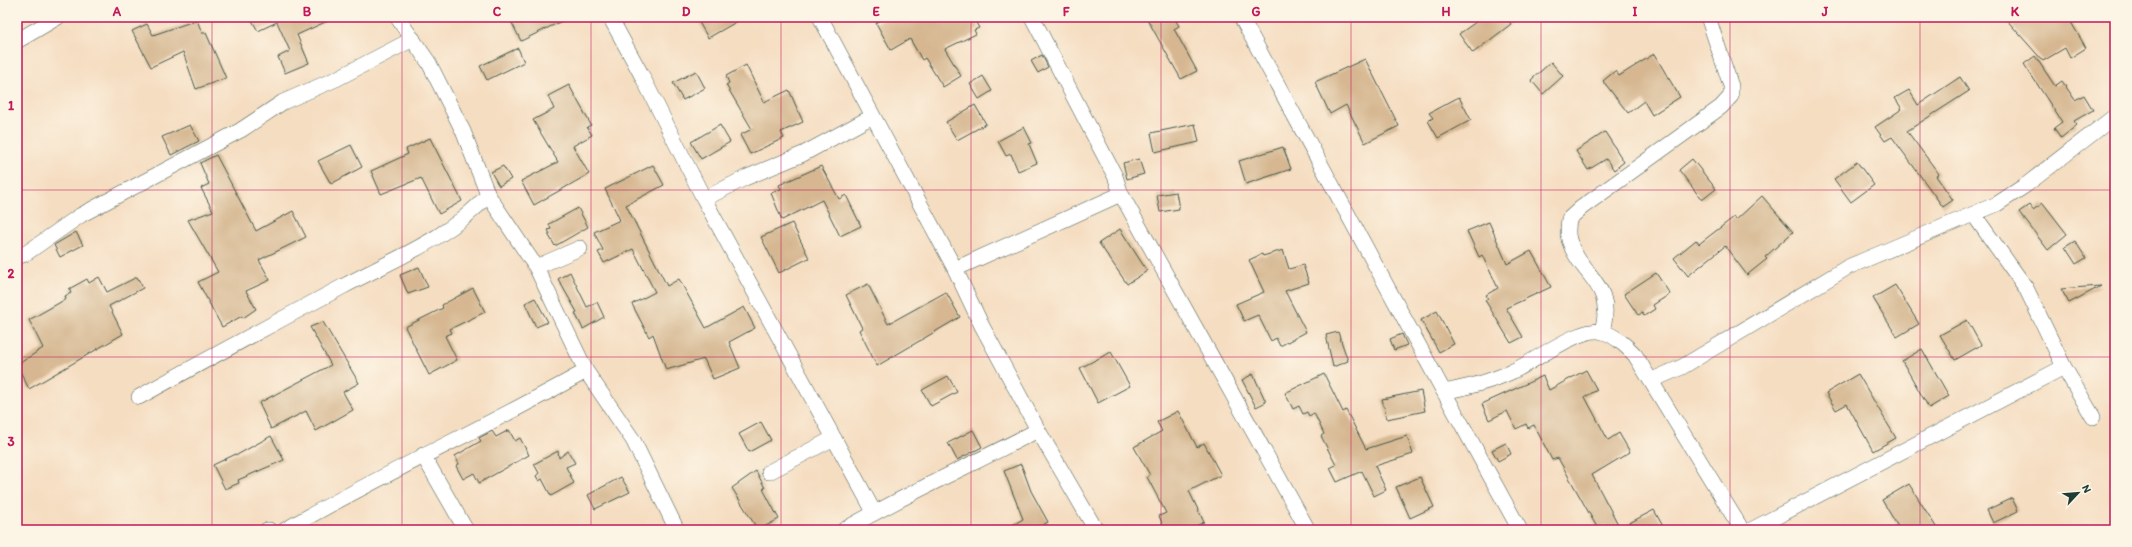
<svg xmlns="http://www.w3.org/2000/svg" width="2132" height="547" viewBox="0 0 2132 547" font-family="Itim,sans-serif">
	<style>
		.building { fill: #d6b791 }
		.lines { fill: none; stroke-linecap: round; stroke-linejoin: round }
		.minor-casing { stroke: #3f5549; stroke-width: 16 }
		.minor { stroke: #fff; stroke-width: 15 }
		.grid { fill: none; stroke: #c2185b; stroke-width: 1; stroke-opacity: 0.55 }
		.neatline { fill: none; stroke: #c2185b; stroke-width: 1.5 }
		.grid-label { font-size: 13px; text-anchor: middle; font-weight: bold; fill: #c2185b }
	</style>
	<rect width="100%" height="100%" fill="#fcf5e5"/>
	<filter id="ink" filterUnits="userSpaceOnUse"><feTurbulence type="fractalNoise" baseFrequency=".025" numOctaves="2"/><feDisplacementMap in="SourceGraphic" scale="8" xChannelSelector="R" yChannelSelector="G"/><feConvolveMatrix kernelMatrix="1 2 1 2 8 2 1 2 1" color-interpolation-filters="sRGB"/></filter>
	<filter id="wash" filterUnits="userSpaceOnUse"><feTurbulence type="fractalNoise" baseFrequency=".012" numOctaves="4" result="noise"/><feDisplacementMap in="SourceGraphic" scale="16" xChannelSelector="R" yChannelSelector="G"/><feGaussianBlur stdDeviation="0.9" result="paint"/><feColorMatrix in="noise" values="0 0 0 0 0 0 0 0 0 0 0 0 0 0 0 0 0 1.4 0 .05"/><feComposite in="paint" operator="in"/></filter>
	<g filter="url(#wash)">
		<rect width="100%" height="100%" fill="#f5ddc1"/>
		<g id="blocks">
			<path class="building" d="M250,17h86l-39,18 12,28 -24,10 -7,-16 12,-6 -13,-29 -19,9z
				M509,17h61l-49,24z
				M696,17h49l-37,21z
				M886,17h87l6,11 -5,2 2,4 -31,15 16,27 -18,11 -18,-29 -3,2 -12,-21 -19,11 -15,-27z
				M1146,17h28l5,9 -5,3 23,42 -16,8z
				M1483,17h23l5,7 -38,29 -14,-19z
				M2004,17h64l18,31 -16,10 -5,-10 -22,13z
				M197,20l5,13h4l20,45 -30,11 -13,-37 -32,15 -19,-36 15,-7 6,11z
				M518,48l6,14 -37,18 -7,-14z
				M1654,54l26,43 -28,18 -8,-14 -16,12 -25,-32 12,-10 4,5z
				M1042,55l6,12 -10,6 -7,-12z
				M2035,56l20,30 7,-5 13,19 9,-5 9,15 -19,11 3,4 -16,13 -7,-10 8,-6 -38,-58z
				M1365,59l34,67 -34,17 -19,-38 -16,9 -15,-32z
				M1551,62l12,14 -20,18 -12,-14z
				M746,65l18,37 25,-12 14,32 -22,10 3,6 -34,16 -10,-19 12,-6 -26,-44 3,-2 -3,-7z
				M696,71l9,17 -22,12 -10,-17z
				M983,76l9,15 -13,8 -9,-15z
				M1960,77l9,14 -62,40 32,43 -3,2 17,24 -10,7 -51,-70 -7,4 -10,-14 27,-18 -7,-11 14,-8 9,15z
				M569,85l22,40 -4,2 5,8 -19,11 16,28 -55,31 -13,-24 37,-19 -25,-42 21,-11 -6,-13z
				M1459,97l12,23 -33,18 -10,-17 5,-3 -4,-5z
				M975,105l11,19 -29,16 -11,-18z
				M1195,124l4,18 -44,10 -4,-19z
				M190,125l9,16 -28,14 -9,-18z
				M720,125l10,17 -29,17 -10,-17z
				M1024,127l8,16 -3,1 8,19 -19,8 -7,-17 -5,2 -8,-15z
				M1605,132l19,30 -10,8 -8,-11 -18,11 -12,-19z
				M430,138l32,63 -23,13 -18,-36 -40,16 -10,-23 37,-17 -2,-5z
				M351,145l11,22 -31,17 -13,-23z
				M1283,147l8,22 -45,15 -7,-23z
				M216,155l40,76 37,-20 13,26 -47,23 11,20 -24,11 10,18 -13,9 -1,-2 -20,11 -24,-45 20,-10 -30,-52 25,-9 -12,-23 8,-4 -9,-21z
				M1139,159l5,15 -17,5 -4,-16z
				M1692,159l24,30 -14,11 -23,-30z
				M1857,162l17,23 -23,17 -17,-23z
				M653,165l11,20 -38,20 41,81 12,-7 27,49 38,-21 11,21 -26,14 11,26 -27,11 -9,-20 -38,11 -13,-36 -4,3 -17,-33 23,-12 -22,-43 -29,14 -6,-11 5,-2 -9,-18 26,-12 -15,-31z
				M503,166l8,13 -12,7 -8,-14z
				M821,166l18,33 7,-4 15,31 -21,10 -18,-36 -40,20 -11,-27 10,-4 -2,-4z
				M1176,192l3,17 -19,3 -3,-17z
				M1762,196l31,36 -28,25 2,2 -20,16 -22,-29 -37,30 -14,-18 22,-18 3,4 35,-27 2,3z
				M2043,203l24,31 -19,16 -29,-38 10,-7 4,5z
				M578,208l10,19 -33,19 -7,-12h2l-2,-4 3,-1 -2,-5z
				M1489,222l18,42 24,-13 20,36 -45,21 17,29 -12,6 -26,-43 3,-2 -2,-3 12,-7 -16,-33 -3,2 -12,-26z
				M792,223l17,35 -30,15 -18,-36z
				M1120,229l27,42 -20,13 -28,-41z
				M76,232l7,13 -23,12 -6,-12z
				M2075,241l11,17 -10,6 -11,-17z
				M1283,250l6,19 14,-4 6,18 -24,8 21,41 -26,14 -4,-8 -5,3 -13,-26 -14,6 -8,-17 28,-12 -15,-32 13,-6 1,2z
				M419,267l9,20 -20,7 -8,-19z
				M570,272l17,35 10,-5 7,15 -21,12 -8,-16 2,-1 -19,-33z
				M1656,273l14,21 -17,11 2,4 -11,7 -2,-3 -4,2 -14,-21z
				M99,277l8,15 30,-15 6,11 -34,18 14,28 -94,55 -12,-24 26,-17 -14,-28 37,-21 -1,-3 6,-3 -2,-4 18,-10 2,4z
				M868,284l20,40 58,-32 14,25 -83,49 -18,-36 3,-2 -16,-33z
				M1895,285l24,39 -22,13 -24,-39z
				M2101,286l-32,17 -8,-14 11,-1z
				M473,288l12,24 -35,17 2,4 -7,3 12,24 -28,15 -24,-48 38,-19 -1,-3z
				M535,298l13,24 -12,5 -11,-24z
				M1437,311l17,33 -15,8 -18,-32z
				M1967,320l14,25 -26,15 -15,-25z
				M323,322l36,61 -16,9 10,18 -37,21 -10,-20 -35,18 -12,-26 72,-38 -21,-38z
				M1338,332l10,29 -15,6 -7,-32z
				M1402,334l5,11 -13,5 -4,-11z
				M1922,349l27,47 -20,12 -27,-47z
				M1111,352l19,34 -32,17 -18,-35z
				M1586,370l11,20 -12,7 23,43 11,-7 11,19 -38,23 28,53 34,-18 11,20h-58l-2,-5 -7,4 -40,-71 -6,2 -18,-35 -6,3 -2,-4 -10,5 -9,-18 -18,9 -7,-16 61,-28 6,14z
				M1253,374l13,28 -10,5 -14,-27z
				M1324,374l19,38 3,-2 20,39 41,-13 6,18 -38,12 11,24 -12,6 -12,-25 -25,11 -7,-14 6,-3 -15,-29 3,-2 -10,-21 -5,3 -2,-4 -4,2 -4,-8 -6,3 -8,-16z
				M1858,374l38,64 -23,13 -26,-47 -11,6 -10,-17z
				M948,376l9,16 -26,14 -9,-16z
				M1421,391l4,20 -38,8 -5,-20z
				M1178,411l19,36 7,-4 17,32 -32,16 15,31 -16,8h-23l-6,-14 7,-3 -19,-36 3,-2 -16,-28 28,-16 -5,-9z
				M761,422l10,18 -22,12 -10,-18z
				M509,430l6,11 5,-3 9,17 -50,28 -5,-10 -11,6 -7,-13 3,-2 -4,-8 26,-15 -2,-3 13,-7 4,6z
				M973,430l9,17 -25,13 -9,-17z
				M271,436l13,24 -46,20 1,3 -14,6 -12,-24 23,-11 1,1z
				M1506,443l5,11 -13,7 -6,-11z
				M558,451l1,7 9,-7 7,12 -9,4 8,16 -23,13 -9,-17 -3,2 -3,-5 3,-3 -5,-9z
				M1021,464l10,27 17,31 -14,8h-30l19,-11 -19,-48z
				M756,471l9,17 -2,1 16,30 -21,11 -26,-42z
				M621,477l9,15 -35,17 -7,-14z
				M1420,477l14,30 -24,11 -14,-31z
				M1909,484l29,46h-38l-18,-30z
				M2012,498l6,13 -25,12 -6,-13z"/>
		</g>
	</g>
	<g filter="url(#ink)">
		<use href="#blocks" fill-opacity="0" stroke="#3f5549" stroke-width="1"/>
		<g class="lines">
			<g class="minor-casing">
				<path id="minor" d="M397,17l32,46 34,68 25,64 48,72 50,104 47,69 44,90
					M610,17l31,57 63,125 170,313
					M820,17l135,252 166,-75
					M1032,17l83,159 6,18 187,336
					M1241,17l203,375c23,-5 46,-10 67,-20 22,-9 70,-47 92,-40 13,4 23,14 32,23l107,175
					M17,41l41,-24
					M704,199l41,-21 58,-24 70,-38
					M1974,215l52,73 38,79 29,50
					M17,257l8,-3 56,-39 160,-85 42,-28 53,-23 77,-40
					M536,267l44,-19
					M955,269l27,57 56,104 58,100
					M1602,331c14,-48 -21,-53 -33,-91 -2,-7 -1,-14 0,-21l12,-11 140,-101 10,-11v-10l-23,-69
					M1652,380l30,-13 166,-100 149,-63 29,-19 89,-69
					M1444,392l76,138
					M139,397c67,-37 135,-74 203,-110 50,-27 108,-49 146,-92
					M423,455l43,75
					M769,472l65,-34
					M267,530h2
					M285,530c98,-57 202,-103 301,-159
					M844,530c63,-37 130,-66 194,-100
					M1751,530l313,-163"/>
			</g>
			<use href="#minor" class="minor"/>
		</g>
	</g>
	<path class="grid" d="M212,17v513M402,17v513M591,17v513M781,17v513M971,17v513M1161,17v513M1351,17v513M1541,17v513M1730,17v513M1920,17v513M17,190h2098M17,357h2098"/>
	<rect width="2132" height="547" fill="none" stroke="#fcf5e5" stroke-width="44"/>
	<g transform="translate(2078 493) rotate(64)" stroke="#fcf5e5" stroke-width="3" paint-order="stroke">
	<path d="M0-3L7 15L0 10L-7 15Z" fill="#1f3d34"/>
	<text y="-6" font-size="11" font-weight="bold" text-anchor="middle" fill="#1f3d34">N</text>
	</g>
	<rect x="22" y="22" width="2088" height="503" class="neatline"/>
	<g class="grid-label">
		<text x="117" y="16">A</text>
		<text x="307" y="16">B</text>
		<text x="497" y="16">C</text>
		<text x="686" y="16">D</text>
		<text x="876" y="16">E</text>
		<text x="1066" y="16">F</text>
		<text x="1256" y="16">G</text>
		<text x="1446" y="16">H</text>
		<text x="1635" y="16">I</text>
		<text x="1825" y="16">J</text>
		<text x="2015" y="16">K</text>
		<text x="11" y="110">1</text>
		<text x="11" y="278">2</text>
		<text x="11" y="446">3</text>
	</g>
</svg>
